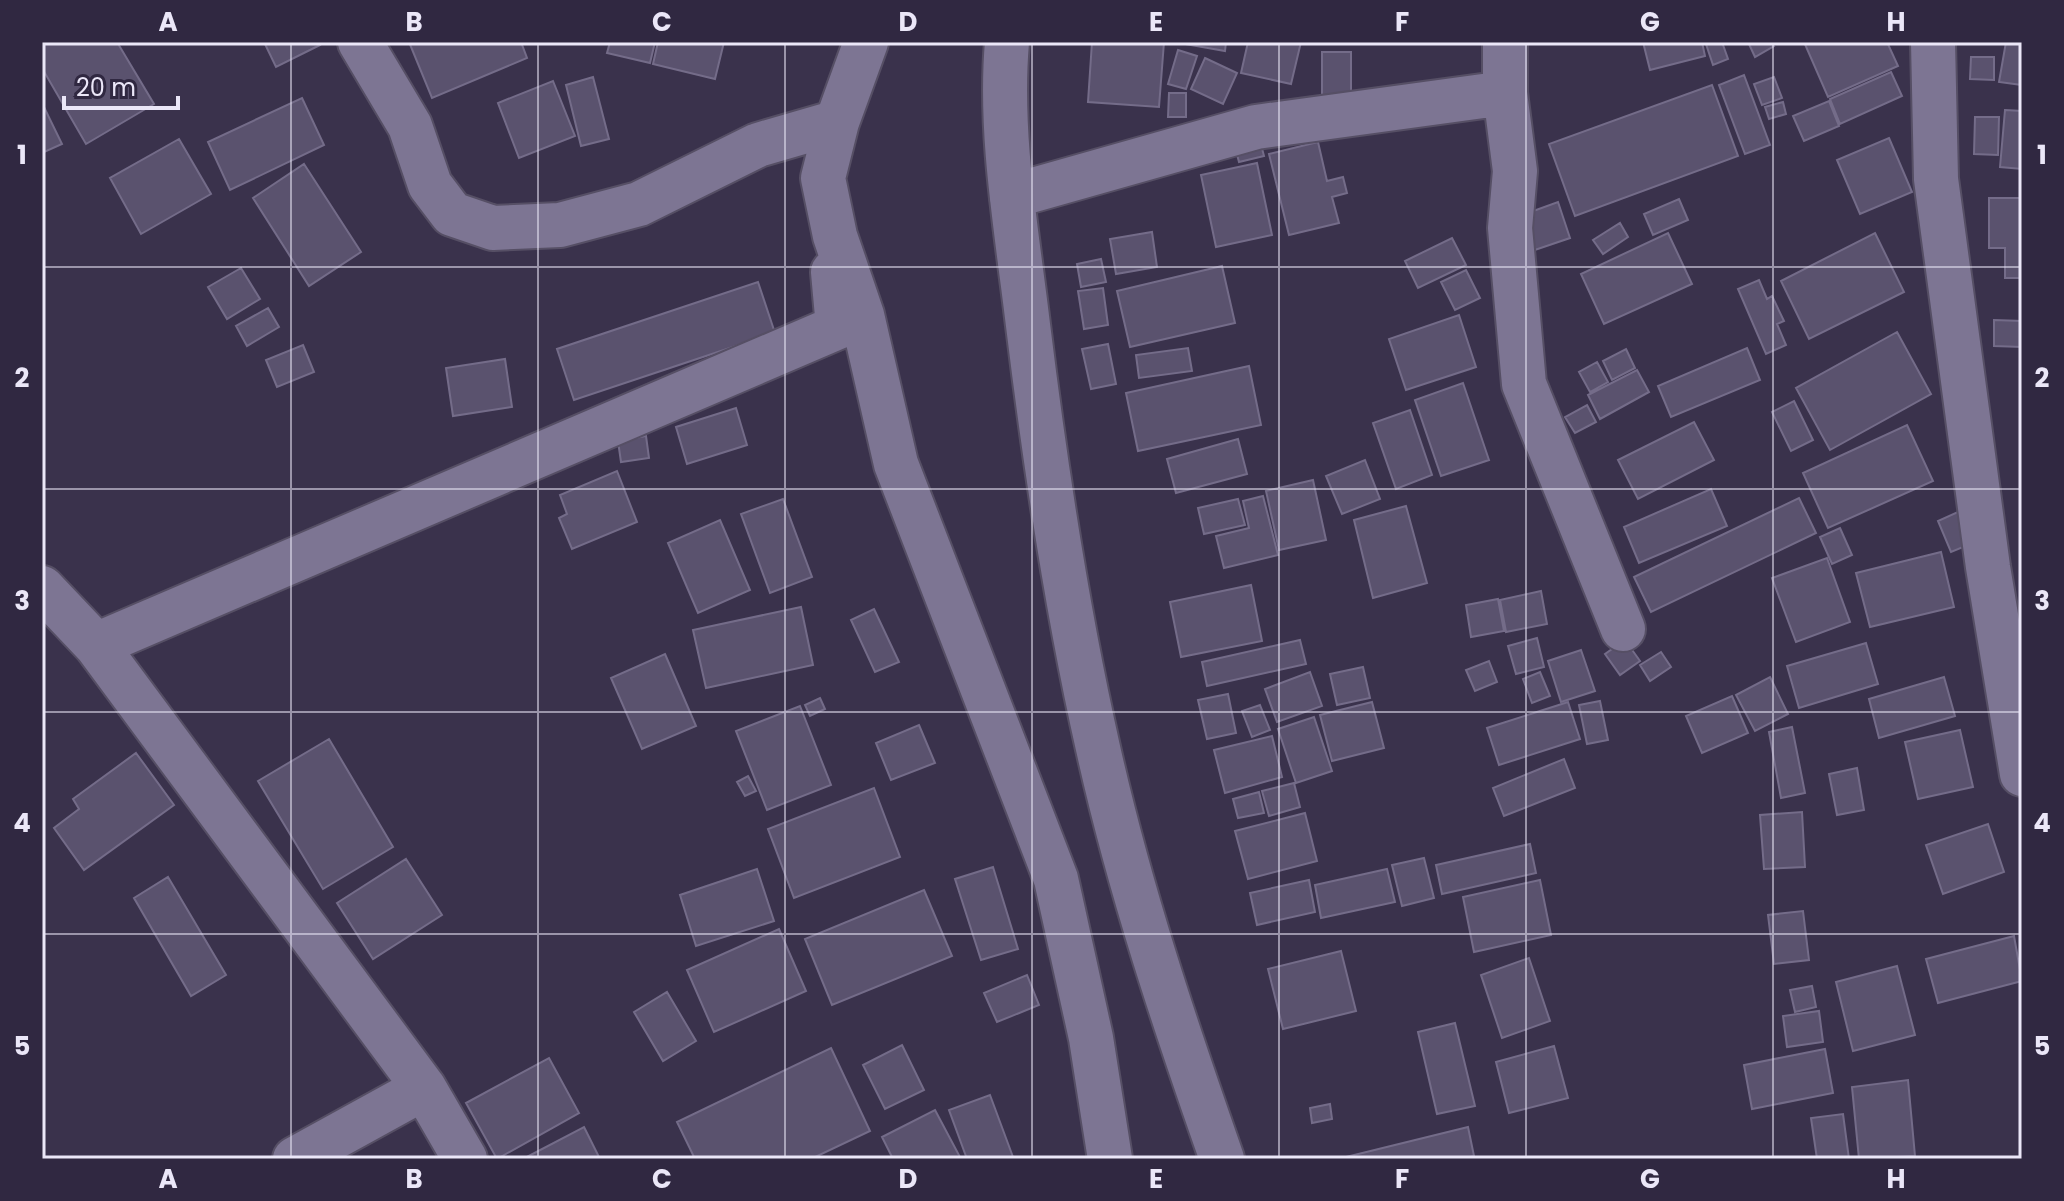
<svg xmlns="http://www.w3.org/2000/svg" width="2064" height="1201" viewBox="0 0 2064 1201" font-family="Poppins,sans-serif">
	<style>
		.building { fill: #5a526e; stroke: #746c89; stroke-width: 2 }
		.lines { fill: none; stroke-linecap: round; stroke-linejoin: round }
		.minor-casing { stroke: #564f65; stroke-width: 48 }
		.secondary-casing { stroke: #564f65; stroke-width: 48 }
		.minor { stroke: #7d7593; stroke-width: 44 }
		.secondary { stroke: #7d7593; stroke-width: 44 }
		.grid { fill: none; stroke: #ebe7f8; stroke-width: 2; stroke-opacity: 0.55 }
		.neatline { fill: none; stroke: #ebe7f8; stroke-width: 3 }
		.grid-label { font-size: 26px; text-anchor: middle; font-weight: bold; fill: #ebe7f8 }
	</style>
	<rect width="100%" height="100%" fill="#3a324c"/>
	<path class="building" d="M42,42h75l37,62 -68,40 -44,-76z
		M264,42h54l2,3 -44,22z
		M409,42h112l6,16 -95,40z
		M610,42h45l-5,21 -43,-10z
		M658,42h66l-9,37 -62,-15z
		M1092,42h72l-5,65 -71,-5z
		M1174,42h52l-1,9z
		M1248,42h53l-10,42 -50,-11z
		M1643,42h59l3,14 -55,14z
		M1722,42l6,17 -15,6 -7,-21z
		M1748,42h24l2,4 -19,11z
		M1804,42h83l11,24 -70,31z
		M2006,42h16v43l-23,-3z
		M1178,50l19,6 -11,33 -18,-5z
		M1322,52h29v46l-29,-1z
		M1971,57h23v23l-24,-1z
		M1205,58l32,15 -14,31 -32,-15z
		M1891,72l11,24 -62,28 -10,-25z
		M1744,75l26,70 -25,9 -26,-69z
		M593,77l16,62 -28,7 -15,-61z
		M1774,77l8,21 -20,7 -8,-21z
		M553,81l22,55 -56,22 -21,-55z
		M1712,85l26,71 -163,60 -26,-72z
		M1169,93h17v24h-18z
		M302,98l22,47 -94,45 -22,-48z
		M1829,101l10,25 -35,15 -11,-25z
		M1783,102l3,12 -17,5 -4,-12z
		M42,103l20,41 -20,9z
		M2005,110l17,1v58l-22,-2z
		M1975,117h24l-1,38 -24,-1z
		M1259,137l5,19 -25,6 -5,-19z
		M1889,138l23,54 -52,22 -23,-54z
		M179,139l32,55 -70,40 -31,-56z
		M1318,142l9,39 16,-4 4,16 -15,4 7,26 -50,12 -20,-81z
		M1257,163l15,72 -56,12 -15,-72z
		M304,164l57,88 -52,34 -56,-88z
		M1989,198h33v80h-17v-30h-16z
		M1679,199l9,21 -35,15 -9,-21z
		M1558,202l12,36 -41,14 -12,-35z
		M1620,223l8,14 -25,17 -10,-14z
		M1152,232l5,35 -41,7 -6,-35z
		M1668,233l24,51 -88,40 -23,-50z
		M1875,233l29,59 -95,47 -28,-58z
		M1452,238l14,27 -48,23 -13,-27z
		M1101,259l5,23 -25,5 -4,-23z
		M1222,266l13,57 -105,24 -13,-56z
		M241,268l19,31 -33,20 -19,-32z
		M1466,270l14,28 -25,12 -14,-28z
		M1759,280l8,19 5,-3 12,25 -7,3 9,21 -20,9 -28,-65z
		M758,282l17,51 -201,67 -17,-51z
		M1103,288l5,37 -24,4 -6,-38z
		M268,308l11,19 -32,19 -11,-20z
		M1459,315l17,52 -70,23 -17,-51z
		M1994,320l28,1v26l-28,-1z
		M1897,332l34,62 -101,56 -34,-62z
		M1108,344l8,40 -25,5 -9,-40z
		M303,345l11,27 -37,15 -11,-27z
		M1188,348l4,23 -53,7 -3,-23z
		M1747,348l13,32 -89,37 -13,-31z
		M1626,349l9,19 -23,12 -9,-19z
		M505,359l7,48 -59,9 -7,-48z
		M1597,362l11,20 -18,10 -11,-20z
		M1249,366l12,59 -123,26 -12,-58z
		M1637,370l12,22 -49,27 -12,-24z
		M1463,383l26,77 -48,16 -26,-76z
		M1794,401l19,39 -22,11 -19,-39z
		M1587,405l9,17 -21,11 -10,-16z
		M736,408l11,37 -60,19 -11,-37z
		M1410,410l22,65 -36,14 -23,-66z
		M1694,422l20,38 -76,39 -20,-39z
		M1907,425l26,56 -105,47 -25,-55z
		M646,436l3,22 -28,4 -3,-21z
		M1238,439l9,35 -71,19 -9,-34z
		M1365,460l15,39 -38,15 -16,-38z
		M617,471l20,51 -65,27 -13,-31 8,-4 -7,-19z
		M1313,480l13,60 -47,10 -13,-59z
		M1711,489l16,37 -88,37 -15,-36z
		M1263,496l15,59 -54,13 -8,-32 33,-8 -6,-27z
		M1799,498l17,35 -165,79 -17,-35z
		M783,499l29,78 -42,16 -29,-79z
		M1238,499l7,26 -41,9 -6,-26z
		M1406,506l21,77 -54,15 -19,-78z
		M1960,511l13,32 -22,9 -13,-31z
		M720,520l30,70 -52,23 -30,-70z
		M1840,528l12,27 -20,9 -12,-27z
		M1941,552l13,55 -84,20 -14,-54z
		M1827,558l23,64 -54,20 -24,-64z
		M1251,585l11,56 -81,16 -11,-55z
		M1541,591l6,33 -41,8 -6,-32z
		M1498,599l6,32 -33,6 -5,-32z
		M801,607l12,58 -107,23 -13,-58z
		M874,609l25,53 -24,10 -24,-52z
		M1537,638l7,29 -28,7 -8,-28z
		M1300,640l6,24 -99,22 -5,-24z
		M1625,640l15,21 -20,14 -15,-21z
		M1866,643l12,41 -79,24 -12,-42z
		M1581,650l14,41 -34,11 -13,-41z
		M1661,652l10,15 -21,14 -10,-16z
		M665,654l31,72 -54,23 -31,-71z
		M1489,661l8,21 -22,9 -9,-21z
		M1363,667l7,31 -33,7 -7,-31z
		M1310,672l12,34 -45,16 -12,-33z
		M1540,672l10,24 -18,7 -9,-24z
		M1770,677l18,37 -33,17 -19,-36z
		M1944,677l11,39 -76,22 -10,-39z
		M1228,694l8,39 -29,6 -9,-39z
		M1732,696l16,37 -46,20 -16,-37z
		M820,698l5,11 -15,7 -5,-11z
		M1600,701l8,39 -21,4 -8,-39z
		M1372,702l12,46 -52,13 -12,-46z
		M1568,702l12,37 -81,26 -12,-37z
		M1260,705l10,25 -18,7 -10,-26z
		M800,706l31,79 -64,25 -31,-79z
		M1314,717l18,54 -36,12 -18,-54z
		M919,725l16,38 -44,17 -15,-37z
		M1792,727l13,66 -24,5 -12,-66z
		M1960,730l13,57 -55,12 -13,-57z
		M1272,736l10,41 -57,16 -11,-43z
		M329,739l64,108 -70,42 -65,-108z
		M136,753l38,52 -90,65 -30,-42 25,-19 -6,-10z
		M1564,759l11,29 -71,28 -11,-28z
		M1857,768l7,42 -27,5 -8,-41z
		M748,776l8,15 -11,5 -8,-14z
		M1294,783l6,24 -31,9 -7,-25z
		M874,788l26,69 -106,41 -26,-69z
		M1259,792l5,21 -26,5 -5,-19z
		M1802,812l3,55 -41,2 -4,-54z
		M1305,813l12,48 -69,18 -13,-48z
		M1988,824l16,48 -61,22 -17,-49z
		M1530,844l6,29 -94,21 -6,-29z
		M1424,858l10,40 -32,8 -10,-41z
		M406,859l36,56 -69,44 -36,-56z
		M993,867l25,82 -37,11 -26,-81z
		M757,869l17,52 -78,25 -16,-51z
		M1387,869l8,33 -74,16 -6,-33z
		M168,877l58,98 -35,21 -57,-98z
		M1309,880l6,32 -58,13 -7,-32z
		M1540,880l11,55 -77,17 -11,-55z
		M924,890l28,66 -120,49 -27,-66z
		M1803,911l6,49 -35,4 -6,-49z
		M779,929l27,62 -92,41 -27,-62z
		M2014,936l8,45 -84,22 -12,-44z
		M1341,951l15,60 -73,18 -15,-60z
		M1529,958l21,63 -48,17 -21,-63z
		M1897,966l18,69 -62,16 -17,-69z
		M1027,975l12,30 -42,17 -13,-29z
		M1812,986l4,21 -21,5 -5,-22z
		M667,992l29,49 -33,20 -29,-49z
		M1819,1011l4,31 -36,5 -4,-31z
		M1455,1023l20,83 -38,8 -19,-82z
		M902,1045l22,45 -39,19 -22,-44z
		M1554,1046l14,52 -59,15 -13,-51z
		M831,1048l39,83 -59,28h-116l-18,-37z
		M1825,1049l8,44 -81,16 -8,-44z
		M549,1058l30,55 -82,46 -31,-56z
		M1908,1080l7,76 -56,3 -7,-72z
		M990,1095l23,62 -46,2 -18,-49z
		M1330,1104l2,15 -20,4 -2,-15z
		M935,1110l26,49h-68l-11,-22z
		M1843,1114l6,45h-32l-6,-41z
		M584,1127l16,32h-77z
		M1468,1127l6,29 -14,3 -118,-1z"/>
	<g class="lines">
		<g class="minor-casing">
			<path id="minor" d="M360,42l50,84 20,59 22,29 41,14 67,-3 79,-21 119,-59 79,-23
				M866,42l-29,80 -14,56 12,58 27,79 34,149 160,415 35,159 19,121
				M1505,42v51l10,78 -5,57 14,156 99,245
				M1933,42l3,137 52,388 34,207
				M1012,196l244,-69 249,-34
				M42,588l54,57 328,443 41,71
				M96,645l742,-318 -5,-55
				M295,1159l129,-71"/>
		</g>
		<g class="secondary-casing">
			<path id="secondary" d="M1007,42c-8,93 10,190 21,283 17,139 39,286 70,423 31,140 77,277 124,411"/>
		</g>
		<use href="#minor" class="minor"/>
		<use href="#secondary" class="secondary"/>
	</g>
	<path class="grid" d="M291,42v1117M538,42v1117M785,42v1117M1032,42v1117M1279,42v1117M1526,42v1117M1773,42v1117M42,267h1980M42,489h1980M42,712h1980M42,934h1980"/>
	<rect width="2064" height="1201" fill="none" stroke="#302841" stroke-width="88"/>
	<path d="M64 96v12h114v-12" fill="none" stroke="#ebe7f8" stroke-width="4"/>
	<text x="76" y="96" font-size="24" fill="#ebe7f8" stroke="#302841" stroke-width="6" paint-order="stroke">20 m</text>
	<rect x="44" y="44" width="1976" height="1113" class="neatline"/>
	<g class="grid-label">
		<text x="168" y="31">A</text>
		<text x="414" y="31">B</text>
		<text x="662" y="31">C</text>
		<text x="908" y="31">D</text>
		<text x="1156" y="31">E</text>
		<text x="1402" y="31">F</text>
		<text x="1650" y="31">G</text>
		<text x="1896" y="31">H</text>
		<text x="22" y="164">1</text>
		<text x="2042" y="164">1</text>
		<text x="22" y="387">2</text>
		<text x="2042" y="387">2</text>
		<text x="22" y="610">3</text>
		<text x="2042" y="610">3</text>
		<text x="22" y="832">4</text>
		<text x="2042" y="832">4</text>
		<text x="22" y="1055">5</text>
		<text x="2042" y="1055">5</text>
		<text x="168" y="1188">A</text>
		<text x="414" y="1188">B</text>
		<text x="662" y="1188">C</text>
		<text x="908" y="1188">D</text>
		<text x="1156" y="1188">E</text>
		<text x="1402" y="1188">F</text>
		<text x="1650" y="1188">G</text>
		<text x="1896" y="1188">H</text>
	</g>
</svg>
